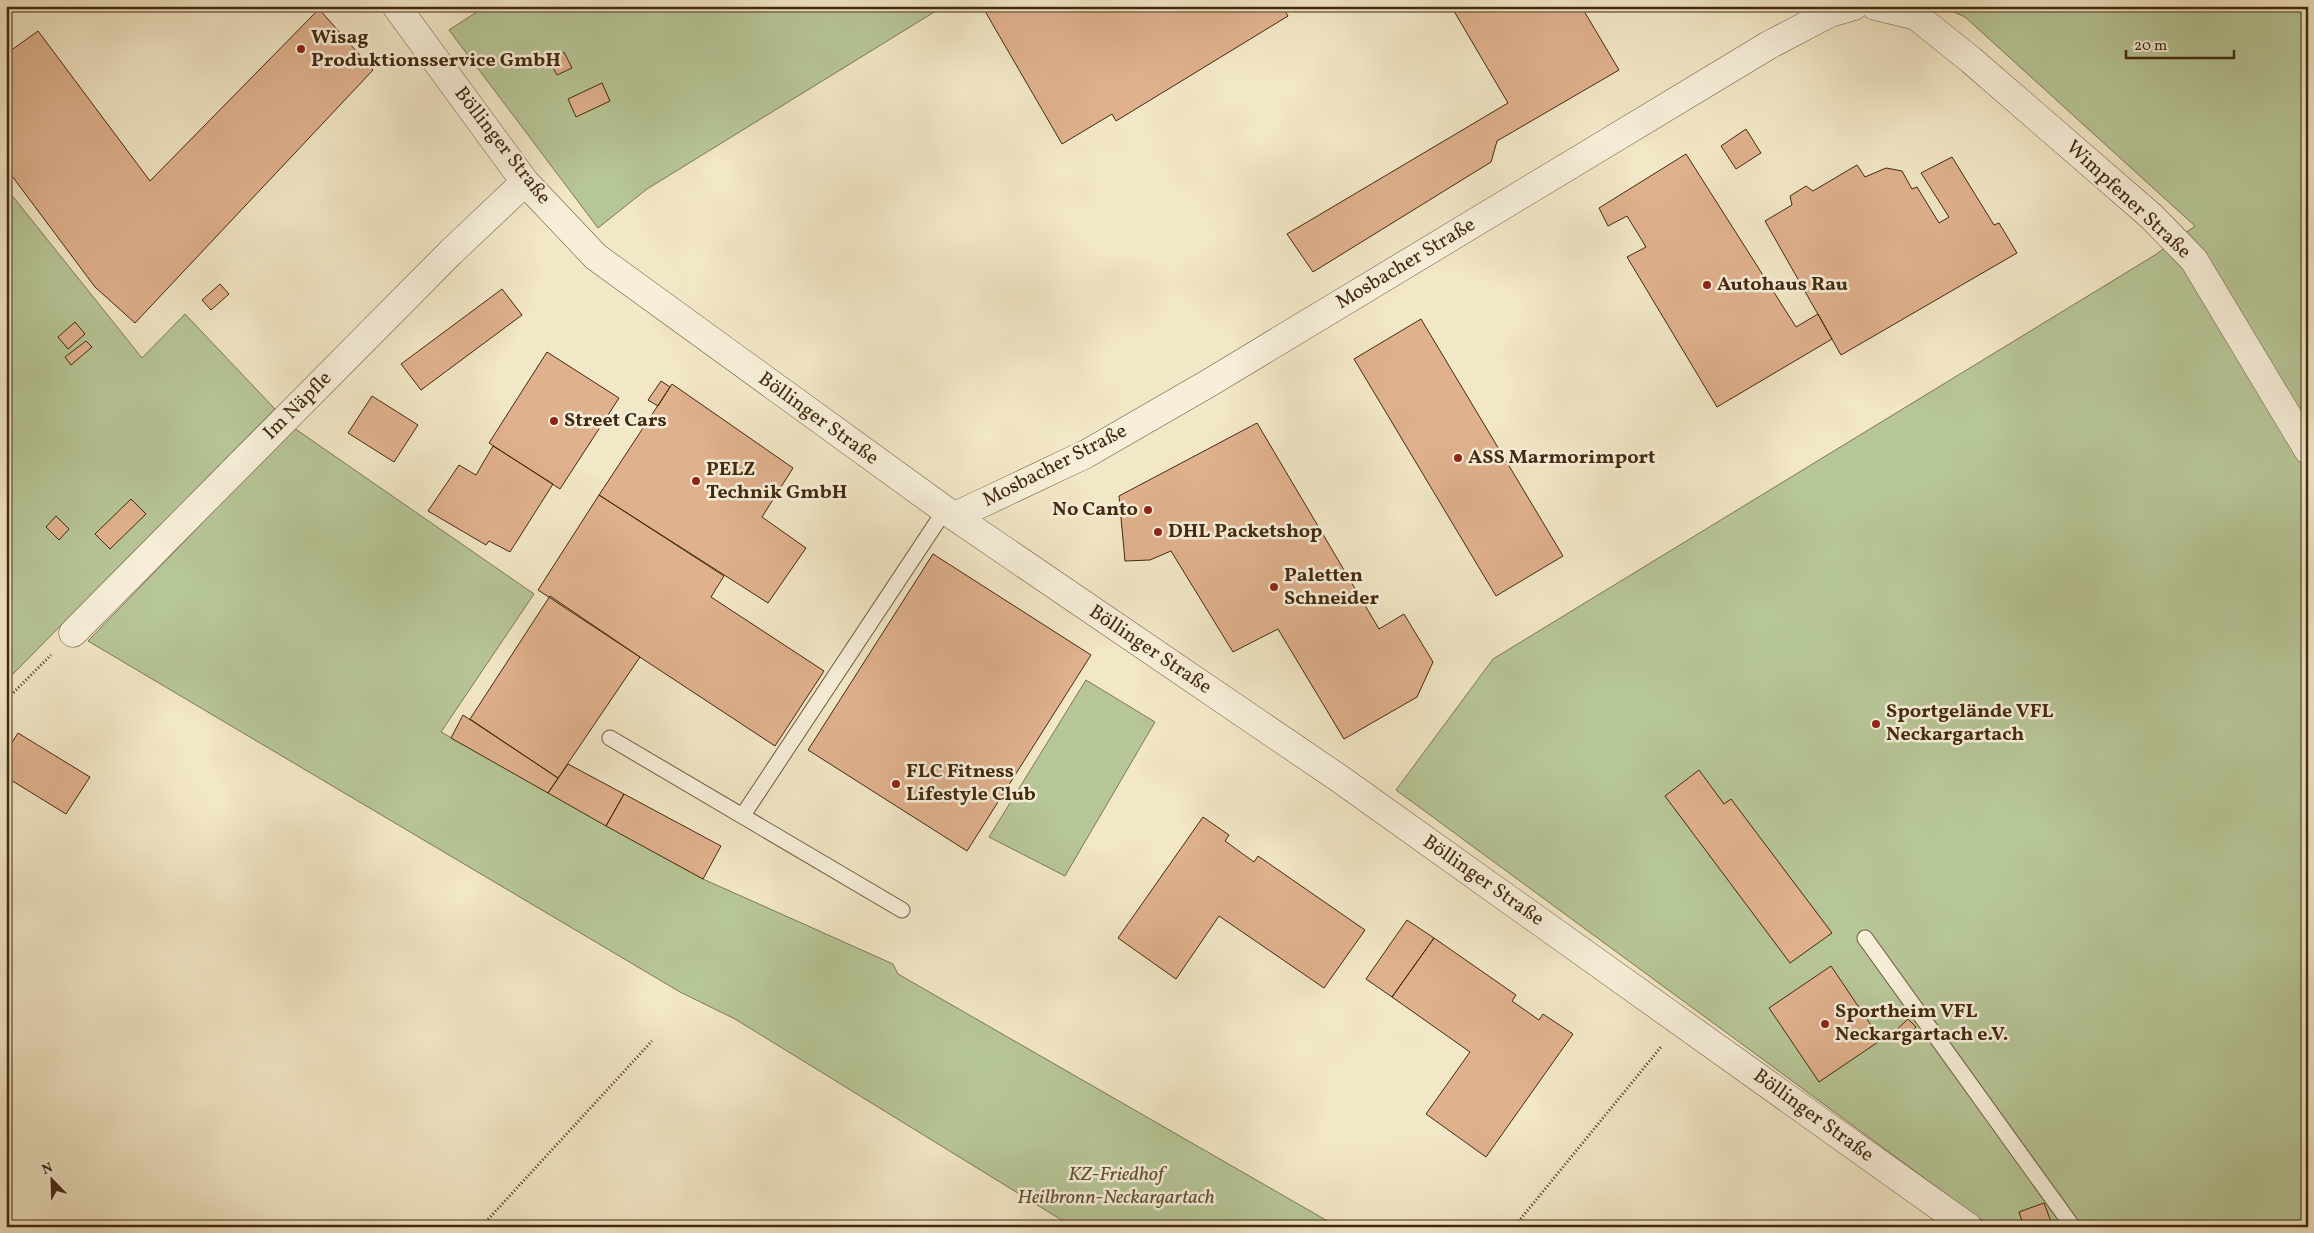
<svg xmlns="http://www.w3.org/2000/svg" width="2314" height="1233" viewBox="0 0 2314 1233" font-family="Vollkorn,serif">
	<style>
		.green { fill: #b7c697; stroke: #7d7853 }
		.building { fill: #dfb18d; stroke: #43290f }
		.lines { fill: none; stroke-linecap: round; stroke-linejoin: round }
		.lane-casing { stroke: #6f583d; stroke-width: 17 }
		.street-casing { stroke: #6f583d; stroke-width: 29 }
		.path { stroke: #43290f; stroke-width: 3; stroke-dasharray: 1 2.5; stroke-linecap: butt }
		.lane { stroke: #f7efda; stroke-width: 15 }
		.street { stroke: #f7efda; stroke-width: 28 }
		.poi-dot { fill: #8f2418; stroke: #f7efda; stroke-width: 2 }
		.labels { text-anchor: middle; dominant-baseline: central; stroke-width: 5; stroke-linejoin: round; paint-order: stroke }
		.poi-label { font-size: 20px; font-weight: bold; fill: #43290f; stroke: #f7efda; text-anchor: start }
		.street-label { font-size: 20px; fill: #43290f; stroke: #f7efda }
		.park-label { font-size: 20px; font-style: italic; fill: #605031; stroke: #f7efda }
	</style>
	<rect width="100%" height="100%" fill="#f2e7c6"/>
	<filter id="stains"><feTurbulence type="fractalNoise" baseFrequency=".004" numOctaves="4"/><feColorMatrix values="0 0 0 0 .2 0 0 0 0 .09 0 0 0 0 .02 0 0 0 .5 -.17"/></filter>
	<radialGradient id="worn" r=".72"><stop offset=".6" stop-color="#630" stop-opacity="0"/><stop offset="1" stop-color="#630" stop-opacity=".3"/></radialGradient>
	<path class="green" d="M486,6h458l-297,183 -49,39 -149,-198z
		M1941,6h367v1221h-317l-595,-437 97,-131 662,-404 40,-29 -230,-209z
		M6,188l136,170 43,-44 90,95 -269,272z
		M294,428l240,166 -93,138 262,147 190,85 5,10 440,253h-265l-338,-208 -55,-27 -592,-351z
		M1086,680l69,42 -90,154 -76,-39z"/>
	<path class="building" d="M982,6h300l6,10 -172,105 -4,-7 -50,30z
		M1451,6h130l38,64 -122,71 -6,21 -178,110 -26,-38 221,-131z
		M319,9l54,61 -238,253 -40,-36 -89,-119v-114l32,-23 112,150z
		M564,52l8,16 -15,7 -8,-15z
		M602,83l8,18 -34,16 -8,-18z
		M1746,129l15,24 -25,16 -15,-23z
		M1686,154l110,173 22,-13 14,25 -115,68 -90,-150 19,-10 -19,-31 -19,10 -9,-18z
		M1952,157l42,68 5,-2 18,30 -176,102 -76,-134 27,-16 -2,-9 16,-10 7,5 44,-26 8,12 21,-9 16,3 10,18 5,-2 22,36 10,-6 -28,-44z
		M220,284l9,10 -18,16 -9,-10z
		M502,289l20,26 -101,75 -20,-26z
		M1421,319l142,237 -67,40 -142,-237z
		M75,322l10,12 -17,15 -10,-12z
		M86,341l6,6 -21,18 -6,-8z
		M547,352l72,46 -59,91 -71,-46z
		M661,381l9,6 -12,19 -10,-6z
		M672,384l121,84 -31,49 44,31 -38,55 -169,-108z
		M372,396l46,29 -24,37 -46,-29z
		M1257,423l122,206 25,-15 29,48 -16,35 -73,42 -66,-110 -45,23 -62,-101 -21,9 -25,1 -6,-65z
		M493,446l60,38 -43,68 -21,-11 -3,4 -58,-34 31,-46 17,10z
		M599,495l125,81 -13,21 113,74 -49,75 -237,-156z
		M131,499l15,15 -36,35 -15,-15z
		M56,516l13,13 -10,11 -13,-13z
		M933,554l158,101 -124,196 -159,-101z
		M550,596l90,61 -82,121 -88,-59z
		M463,715l95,63 -10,15 -97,-55z
		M18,733l72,44 -24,37 -60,-37v-25z
		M568,764l56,30 -18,32 -58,-33z
		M1699,770l25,34 7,-5 101,134 -42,30 -125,-167z
		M624,794l97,52 -18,33 -97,-53z
		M1203,817l26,18 -4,6 29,21 4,-6 107,74 -41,58 -105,-72 -43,63 -58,-41z
		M1407,920l27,18 -42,59 -26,-18z
		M1434,938l82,57 -4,6 27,19 4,-6 30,20 -87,123 -60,-43 44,-62 -78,-55z
		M1831,966l50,74 -62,42 -50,-74z
		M1908,1019l8,8 -14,14 -8,-9z
		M2044,1203l9,24h-29l-5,-15z"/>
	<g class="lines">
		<g class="lane-casing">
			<path id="lane" d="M610,738l292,172
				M743,815l202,-305
				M1865,938l208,289"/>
		</g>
		<g class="street-casing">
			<path id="street" d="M396,6l129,176 71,75 349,253 395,269 628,448
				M1875,6l41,10 55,44 180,156 43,44 114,190
				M955,516l131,-62 123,-71 560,-338 61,-32 24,-7
				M73,633l378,-381 74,-70"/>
		</g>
		<path class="path" d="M6,700l45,-45
			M481,1227l171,-186
			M1514,1227l147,-180"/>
		<use href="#lane" class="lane"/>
		<use href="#street" class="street"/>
	</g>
	<g class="poi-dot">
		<circle cx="301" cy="49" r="5"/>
		<circle cx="1707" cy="285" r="5"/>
		<circle cx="554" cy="421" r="5"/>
		<circle cx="1458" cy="458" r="5"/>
		<circle cx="696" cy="481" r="5"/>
		<circle cx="1148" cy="510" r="5"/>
		<circle cx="1158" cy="532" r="5"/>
		<circle cx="1274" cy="587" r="5"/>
		<circle cx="1876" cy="724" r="5"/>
		<circle cx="896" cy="784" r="5"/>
		<circle cx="1825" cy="1024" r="5"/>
	</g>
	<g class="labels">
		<g class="poi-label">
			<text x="311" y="38">Wisag<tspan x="311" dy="23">Produktionsservice GmbH</tspan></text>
			<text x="1717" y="285">Autohaus Rau</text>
			<text x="564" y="421">Street Cars</text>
			<text x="1468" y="458">ASS Marmorimport</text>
			<text x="706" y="470">PELZ<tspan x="706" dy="23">Technik GmbH</tspan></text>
			<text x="1138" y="510" text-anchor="end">No Canto</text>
			<text x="1168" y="532">DHL Packetshop</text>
			<text x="1284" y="576">Paletten<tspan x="1284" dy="23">Schneider</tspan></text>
			<text x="1886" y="712">Sportgelände VFL<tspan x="1886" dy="23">Neckargartach</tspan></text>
			<text x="906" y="772">FLC Fitness<tspan x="906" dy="23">Lifestyle Club</tspan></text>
			<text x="1835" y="1012">Sportheim VFL<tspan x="1835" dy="23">Neckargartach e.V.</tspan></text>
		</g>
		<g class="street-label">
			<text transform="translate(502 146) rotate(52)">Böllinger Straße</text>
			<text transform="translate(2128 200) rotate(43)">Wimpfener Straße</text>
			<text transform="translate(1406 264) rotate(-31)">Mosbacher Straße</text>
			<text transform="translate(298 406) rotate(-45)">Im Näpfle</text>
			<text transform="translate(818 419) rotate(36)">Böllinger Straße</text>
			<text transform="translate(1055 466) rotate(-27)">Mosbacher Straße</text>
			<text transform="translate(1150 650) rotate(34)">Böllinger Straße</text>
			<text transform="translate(1483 881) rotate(35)">Böllinger Straße</text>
			<text transform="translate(1813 1116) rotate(36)">Böllinger Straße</text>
		</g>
		<g class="park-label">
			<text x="1116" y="1175">KZ-Friedhof<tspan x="1116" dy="23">Heilbronn-Neckargartach</tspan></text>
		</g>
	</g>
	<rect width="2314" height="1233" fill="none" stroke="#f2e7c6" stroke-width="25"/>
	<rect x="8" y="8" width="2299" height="1218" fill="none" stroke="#43290f" stroke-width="2.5"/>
	<rect x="12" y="12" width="2289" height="1208" fill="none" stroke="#43290f"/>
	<g transform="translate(52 1180) rotate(337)" stroke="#f7efda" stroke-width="4" paint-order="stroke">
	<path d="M0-4L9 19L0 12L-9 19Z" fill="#43290f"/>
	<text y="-8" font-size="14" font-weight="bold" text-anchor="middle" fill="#43290f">N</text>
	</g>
	<path d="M2126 50v8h108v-8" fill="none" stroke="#43290f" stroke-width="2.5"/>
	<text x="2134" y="50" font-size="15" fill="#43290f" stroke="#f7efda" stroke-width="4" paint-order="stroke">20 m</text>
	<rect width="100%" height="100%" filter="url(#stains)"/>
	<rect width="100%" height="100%" fill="url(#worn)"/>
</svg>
